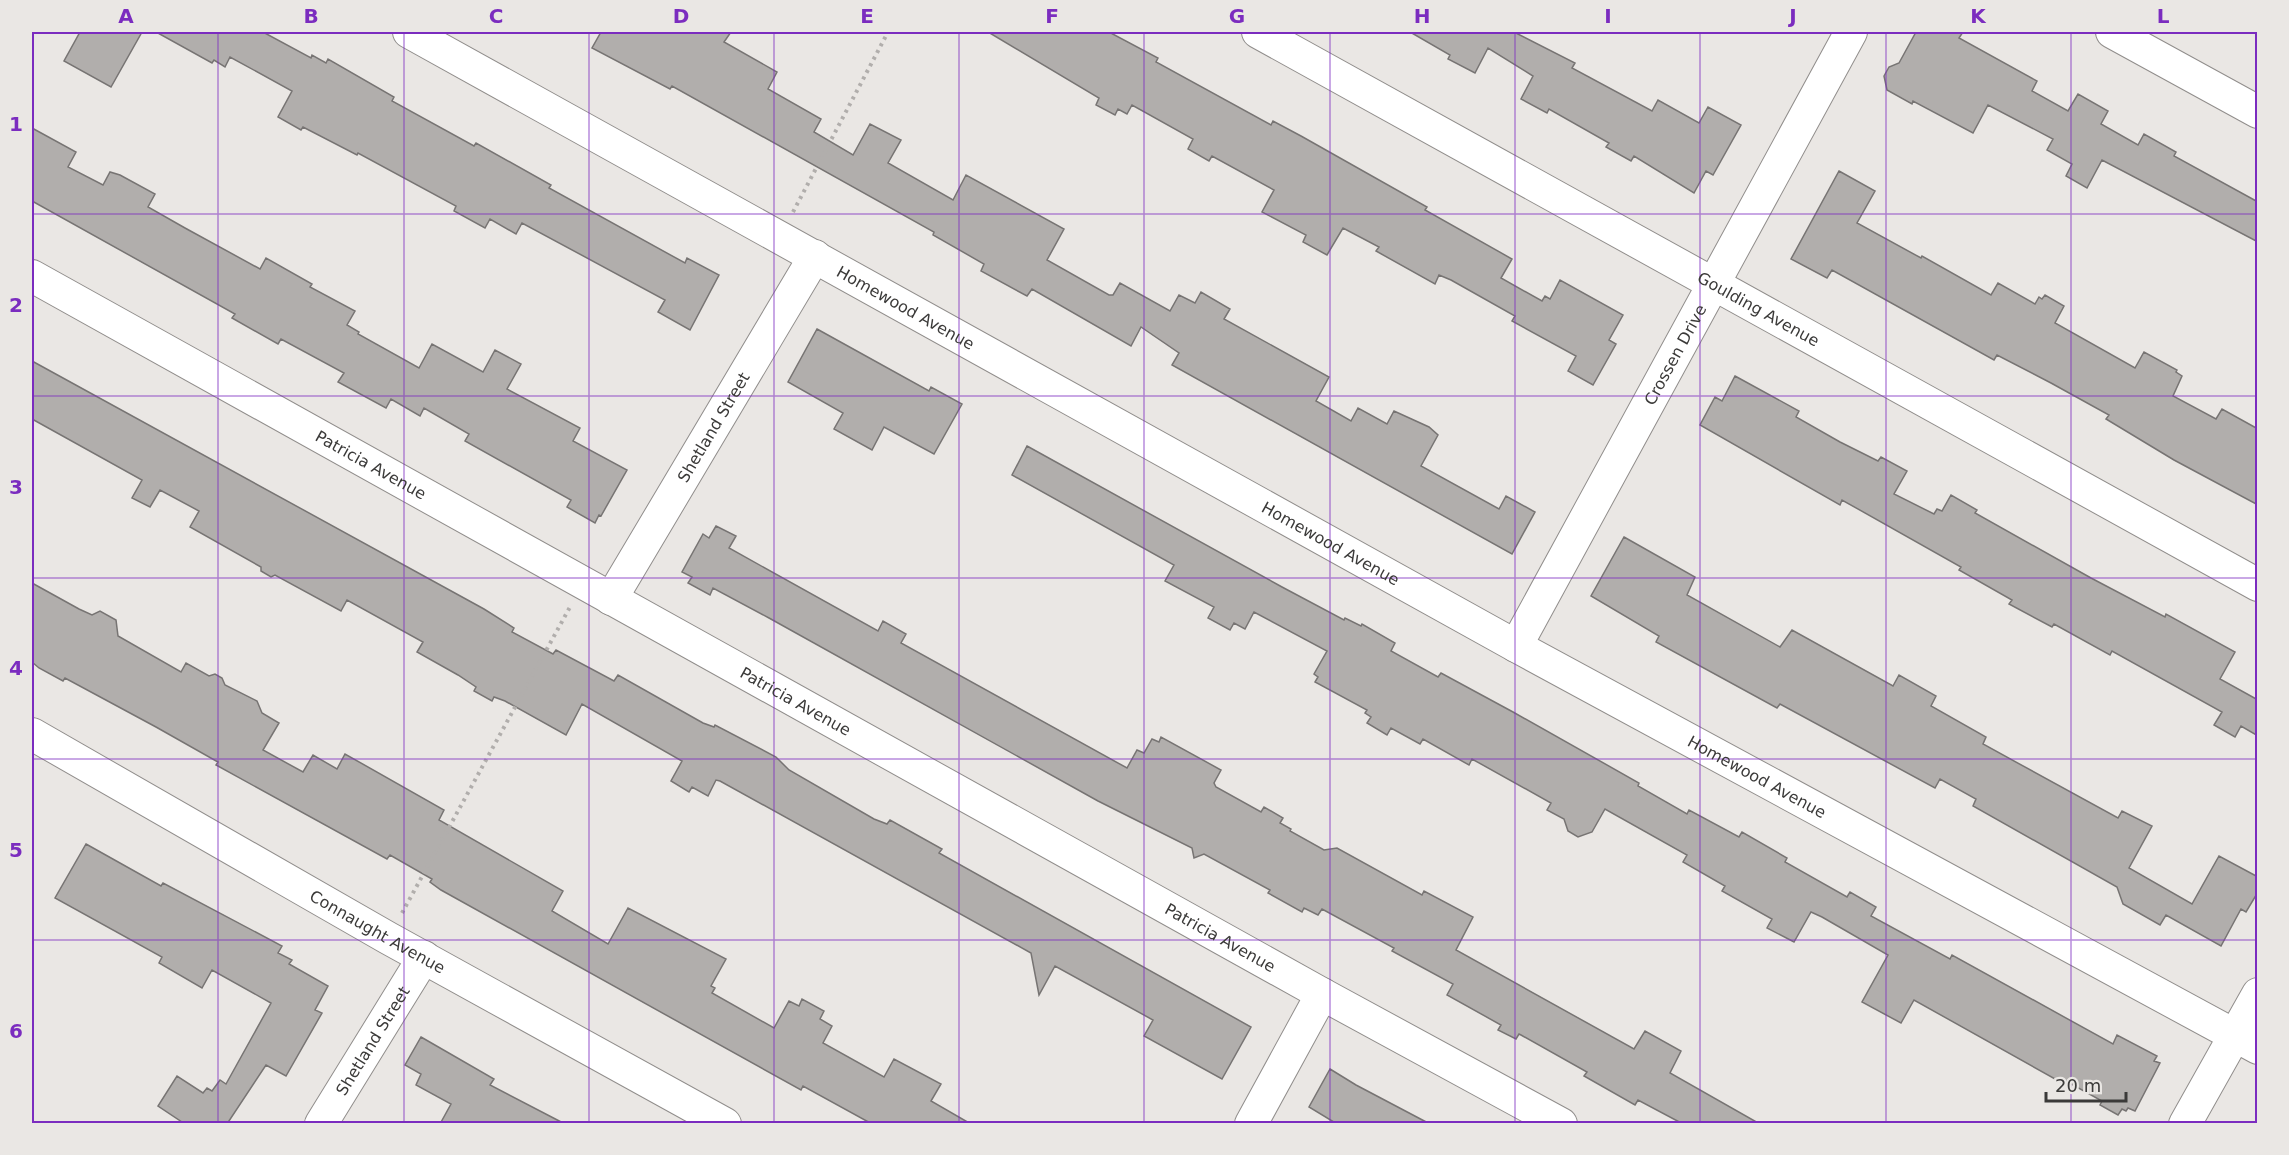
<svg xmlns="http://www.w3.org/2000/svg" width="2289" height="1155" viewBox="0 0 2289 1155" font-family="'DejaVu Sans',sans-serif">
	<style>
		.building { fill: #b1aeac; stroke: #777473; stroke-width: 1.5 }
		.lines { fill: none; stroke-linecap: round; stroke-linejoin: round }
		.minor-casing { stroke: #918e8c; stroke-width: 34 }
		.path { stroke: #b1aeac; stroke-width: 4; stroke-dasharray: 3 4.5; stroke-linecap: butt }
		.minor { stroke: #fff; stroke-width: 32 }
		.grid { fill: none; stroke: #7b2cbf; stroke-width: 1.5; stroke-opacity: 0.55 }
		.labels { text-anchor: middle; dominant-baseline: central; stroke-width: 5; stroke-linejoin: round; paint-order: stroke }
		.street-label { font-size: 16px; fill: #3b3a39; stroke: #eae7e4 }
		.neatline { fill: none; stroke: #7b2cbf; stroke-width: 2 }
		.grid-label { font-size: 20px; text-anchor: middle; font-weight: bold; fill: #7b2cbf }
	</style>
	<rect width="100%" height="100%" fill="#eae7e4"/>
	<path class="building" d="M80,32h62l-31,55 -47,-26z
		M156,32h107l48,26 1,-3 14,8 2,-4 66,38 -2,4 82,45 2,-3 75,42 -2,3 136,75 2,-5 32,17 -29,55 -32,-18 7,-12 -143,-77 -6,11 -26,-15 -5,9 -31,-17 2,-5 -98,-53 -1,2 -54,-28 -2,3 -23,-13 14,-26 -62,-34 -5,10 -11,-7 -2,3z
		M601,32h130l-7,10 53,30 -9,17 53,30 -7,13 39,23 17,-31 31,16 -13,23 65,37 13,-25 98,54 -17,31 62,35h4l7,-12 50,28 9,-16 16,8 6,-11 29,17 -6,10 105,58 -13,24 35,20 7,-13 29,16 7,-13 35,16 9,8 -17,31 78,43 7,-13 29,16 -23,42 -340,-189 7,-12 -38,-26 -10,19 -99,-57 -5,7 -46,-25 3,-7 -51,-29 1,-3 -262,-146 -2,3 -78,-41z
		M988,32h121l49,26 -2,4 115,63 2,-4 28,15 126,71 -2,3 87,49 -11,19 41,23 3,-5 5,3 10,-19 63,35 -14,25 7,4 -23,41 -25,-14 8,-15 -64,-35 3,-5 -64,-36 -12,-5 -4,9 -59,-33 3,-4 -36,-19 -16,27 -24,-13 3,-7 -44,-23 12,-22 -62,-34 -3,5 -21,-12 5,-10 -61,-34 -5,9 -9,-5 -3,6 -19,-10 3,-7z
		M1410,32h104l61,31 -3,5 80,43 6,-11 41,23 9,-16 33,18 -28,50 -7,-4 -12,22 -60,-37 -3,5 -25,-14 3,-4 -60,-34 -2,4 -26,-14 12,-23 -45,-28 -13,25 -27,-14 2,-4z
		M1916,32h47l-4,6 78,43 -5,10 36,20 10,-17 30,17 -7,13 37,21 6,-11 32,18 -2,4 84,46v40l-156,-82 -15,28 -21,-12 6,-12 -25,-14 6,-11 -65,-34 -15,28 -60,-32 -1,3 -25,-14 -3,-14 5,-9 10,-4z
		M32,128l44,24 -8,15 35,18 7,-13 10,3 35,19 -7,13 37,21 75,41 6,-11 46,26 -2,3 45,24 -8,14 12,7 -1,2 61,34 13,-24 51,28 12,-22 26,14 -14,25 73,39 -7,13 54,29 -26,46 -2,-1 -4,8 -28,-16 4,-7 -106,-59 4,-7 -45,-26 -4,8 -29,-17 -5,9 -48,-26 6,-9 -63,-34 -3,5 -46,-26 3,-4 -203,-113z
		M1839,171l36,20 -18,32 64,35 1,-2 69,39 7,-12 37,21 4,-7 3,2 3,-4 19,11 -9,17 80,45 9,-16 33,18 -1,2 6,4 -9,20 43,23 6,-10 36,20v76l-84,-45 -68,-41 3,-4 -58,-32 -54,-28 -3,5 -162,-90 -5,8 -36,-19z
		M817,329l112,62 2,-4 31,17 -28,50 -50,-27 -12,23 -38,-21 9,-16 -55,-31z
		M32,361l452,248 30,19 -2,4 41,22 3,-4 58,31 4,-6 85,48 11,4 1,-2 61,32 13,13 85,49 13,5 3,-4 52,29 -3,4 312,174 -29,52 -78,-43 9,-16 -98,-54 -16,29 -8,-42 -311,-172 -4,-1 -8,16 -16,-9 -3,5 -18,-11 11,-20 -100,-57 -16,31 -61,-34 -11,-4 -2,4 -18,-10 2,-4 -18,-12 -41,-23 6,-10 -76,-42 -6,11 -66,-36 -4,2 -10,-6v-4l-71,-40 9,-16 -39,-21 -10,17 -18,-9 10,-18 -110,-61z
		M1735,376l64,35 -3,6 44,25 38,19 3,-4 26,14 -13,23 40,20 3,-5 5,2 9,-16 26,15 -2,3 116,65 74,39 1,-3 69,38 -15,27 38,21v36l-17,-10 -6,11 -21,-12 8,-13 -110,-61 -2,4 -56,-31 -2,3 -43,-23 3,-4 -53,-30 2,-3 -119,-67 -2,5 -140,-80 15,-28 7,4z
		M1027,446l255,141 62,33 1,-2 16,8 1,-2 33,19 -4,8 47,26 3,-4 72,39 126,71 -1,3 49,28 2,-4 50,27 3,-5 45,26 -2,4 62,35 3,-5 26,15 -5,9 79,43 2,-4 161,89 4,-9 40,21 -3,5 6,2 -25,48 -7,-3 -2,3 -4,-2 -4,6 -18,-10 2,-4 -36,-20 -2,3 -150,-84 -13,23 -39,-21 26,-47 -66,-38 -11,-5 -17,30 -27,-14 5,-9 -50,-28 3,-5 -42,-24 4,-7 -82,-46 -13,23 -14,5 -10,-6 -4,-12 -17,-9 4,-7 -79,-44 -3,6 -46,-26 -3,5 -29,-16 -4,7 -20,-12 4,-6 -6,-4 2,-3 -52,-28 3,-5 -4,-3 13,-23 -73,-39 -9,17 -11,-6 -4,7 -22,-12 6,-11 -49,-26 9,-16 -162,-90z
		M716,526l20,10 -7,12 149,83 5,-10 23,13 -5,9 226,125 10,-18 7,3 8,-14 7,3 2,-5 60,33 -7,13 2,4 45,25 3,-5 19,11 -3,5 11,6 -1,2 34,19 13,-2 85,47 2,-4 49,26 -17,33 178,99 11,-18 36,20 -11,22 90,51h-77l-45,-24 -3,5 -51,-29 3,-4 -66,-37 -2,-1 -3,5 -18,-9 3,-5 -54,-30 6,-11 -61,-33 2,-3 -72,-39 -4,6 -14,-7 -2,4 -34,-19 2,-3 -66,-36 -10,4 -2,-10 -94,-47 -329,-183 -56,-30 -3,7 -22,-12 4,-6 -10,-5 21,-38 6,4z
		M1624,537l71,40 -8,18 93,52 12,-17 101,56 6,-11 37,21 -5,10 55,31 -3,7 135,74 4,-7 30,15 -23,42 63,36 27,-48 39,21v15l-12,20 -5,-3 -20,37 -55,-31 -6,10 -37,-21 -6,-17 -144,-81 3,-7 -36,-20 -5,9 -155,-84 -3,4 -121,-66 3,-6 -68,-40z
		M32,583l47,26 13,6 8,-4 16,9 2,16 63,36 5,-9 23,13 6,-2 7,4 3,7 32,16 5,12 17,10 -16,27 40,22 10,-17 24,14 8,-15 99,56 -5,10 124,71 -11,20 56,33 20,-36 98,51 -15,27 4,2 -3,5 62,35 15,-27 10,5 3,-7 22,12 -4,8 12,7 -9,17 61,34 10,-18 47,25 -10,17 40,23h-99l-69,-38 -2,4 -360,-200 -11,-8 2,-3 -42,-24 -3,4 -171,-94 2,-3 -62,-35 -91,-49 -2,3 -24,-13 -7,-6z
		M86,844l75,42 2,-3 119,63 -4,7 14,7 -3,4 39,22 -13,24 7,3 -36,63 -20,-11 -39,59h-42l-27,-18 19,-30 26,17 4,-5 5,3 8,-11 6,4 45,-81 -59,-33 -10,18 -43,-25 3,-6 -107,-59z
		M421,1037l73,42 -4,6 75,39h-125l11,-20 -35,-19 5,-11 -16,-9z
		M1330,1069l26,16 74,39h-93l-28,-17z"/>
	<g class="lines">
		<g class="minor-casing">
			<g id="minor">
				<path id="s1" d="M409,32l1107,614 742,402"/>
				<path id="s2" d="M1258,32l1000,553"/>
				<path d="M2112,32l146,80"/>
				<path id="s3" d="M32,276l1290,718 239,130"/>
				<path id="s4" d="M611,599l204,-343"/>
				<path id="s5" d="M1516,646l335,-614"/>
				<path id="s6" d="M32,734l356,204 337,186"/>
				<path id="s7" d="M321,1124l103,-167"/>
				<path d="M1251,1124l71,-130"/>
				<path d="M2185,1124l73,-130"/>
			</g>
		</g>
		<path class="path" d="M793,212l95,-180
			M402,913l168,-306"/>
		<use href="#minor" class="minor"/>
	</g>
	<path class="grid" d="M218,32v1092M404,32v1092M589,32v1092M774,32v1092M959,32v1092M1144,32v1092M1330,32v1092M1515,32v1092M1700,32v1092M1886,32v1092M2071,32v1092M32,214h2226M32,396h2226M32,578h2226M32,759h2226M32,940h2226"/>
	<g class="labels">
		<g class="street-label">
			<text stroke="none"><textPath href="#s1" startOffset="568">Homewood Avenue</textPath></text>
			<text stroke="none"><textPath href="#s2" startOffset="572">Goulding Avenue</textPath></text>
			<text stroke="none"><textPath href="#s5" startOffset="332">Crossen Drive</textPath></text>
			<text stroke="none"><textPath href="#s4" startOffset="200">Shetland Street</textPath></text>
			<text stroke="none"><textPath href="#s3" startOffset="388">Patricia Avenue</textPath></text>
			<text stroke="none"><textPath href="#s1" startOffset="1054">Homewood Avenue</textPath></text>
			<text stroke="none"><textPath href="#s3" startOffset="874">Patricia Avenue</textPath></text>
			<text stroke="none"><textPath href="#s1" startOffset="1540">Homewood Avenue</textPath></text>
			<text stroke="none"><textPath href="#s6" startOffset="398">Connaught Avenue</textPath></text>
			<text stroke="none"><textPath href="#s3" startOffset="1360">Patricia Avenue</textPath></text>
			<text stroke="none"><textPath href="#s7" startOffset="98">Shetland Street</textPath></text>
		</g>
	</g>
	<rect width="2289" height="1155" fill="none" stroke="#eae7e4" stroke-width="66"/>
	<path d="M2046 1092v9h80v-9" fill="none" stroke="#3b3a39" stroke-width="3"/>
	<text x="2055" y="1092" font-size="18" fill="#3b3a39" stroke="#eae7e4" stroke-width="4.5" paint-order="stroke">20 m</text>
	<rect x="33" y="33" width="2223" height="1089" class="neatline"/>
	<g class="grid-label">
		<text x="126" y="23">A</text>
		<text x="311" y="23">B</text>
		<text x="496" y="23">C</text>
		<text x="681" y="23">D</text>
		<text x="867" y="23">E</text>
		<text x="1052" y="23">F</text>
		<text x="1237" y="23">G</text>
		<text x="1422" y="23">H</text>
		<text x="1608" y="23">I</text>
		<text x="1793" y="23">J</text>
		<text x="1978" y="23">K</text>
		<text x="2163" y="23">L</text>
		<text x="16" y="131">1</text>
		<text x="16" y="312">2</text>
		<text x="16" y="494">3</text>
		<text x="16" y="675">4</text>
		<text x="16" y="857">5</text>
		<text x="16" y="1038">6</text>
	</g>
</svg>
